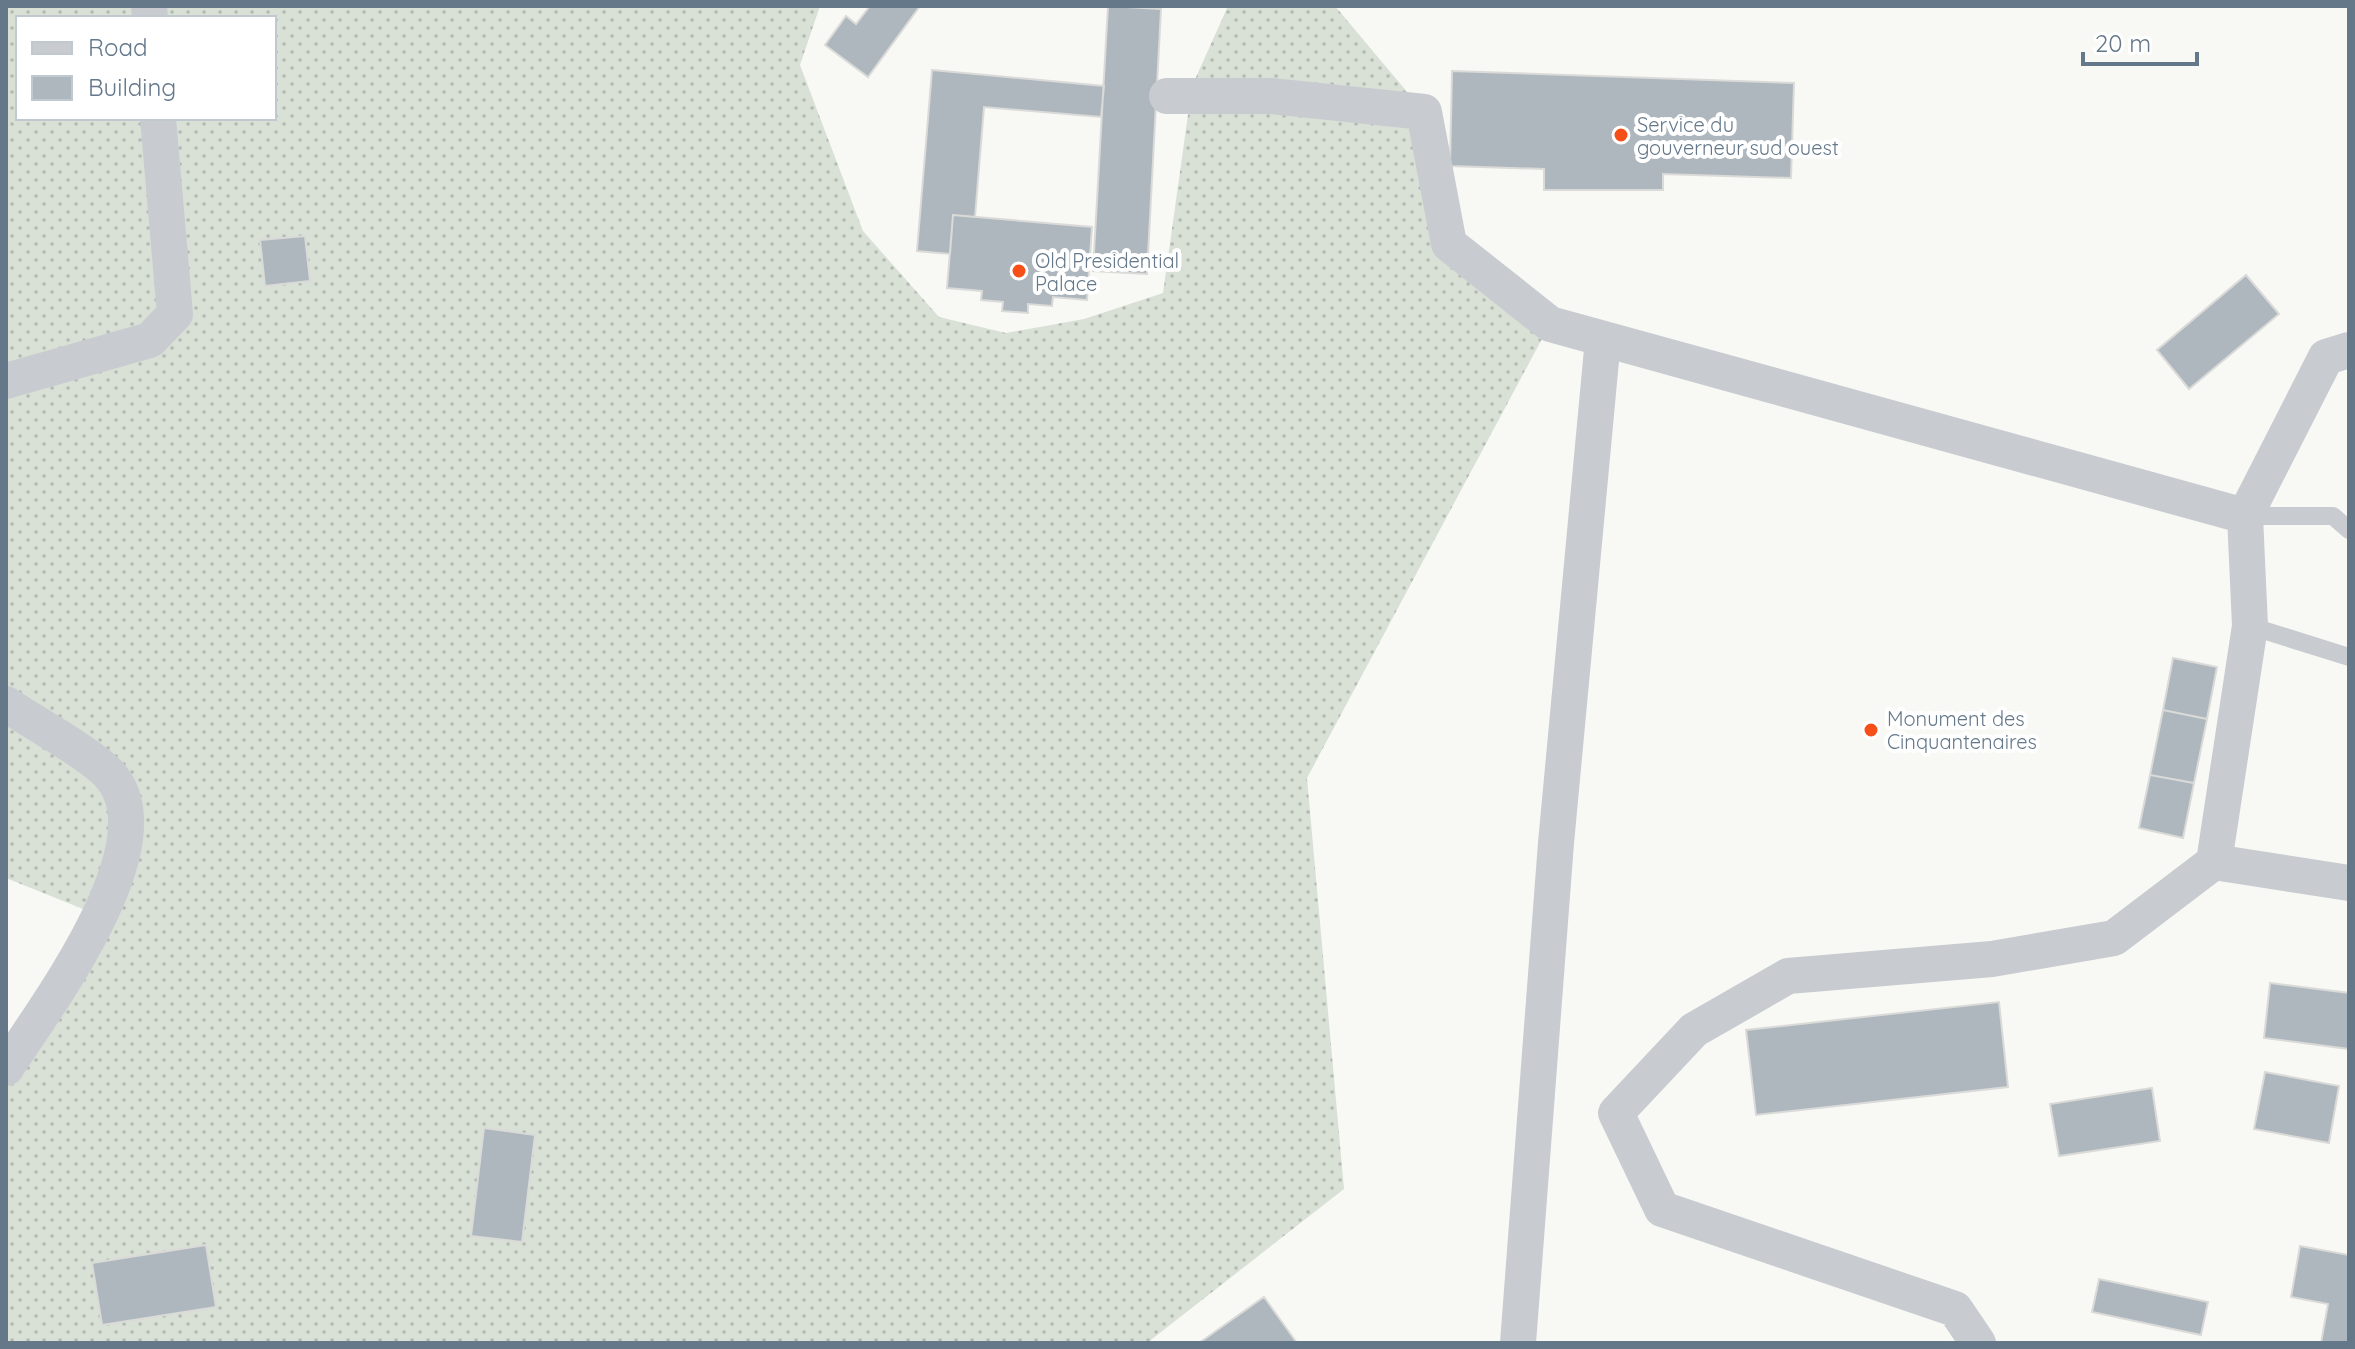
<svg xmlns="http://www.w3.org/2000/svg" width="2355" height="1349" viewBox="0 0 2355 1349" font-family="Quicksand,sans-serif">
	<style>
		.grass { fill: url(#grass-dots); fill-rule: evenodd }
		.building { fill: #aeb7be; stroke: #dadad8; stroke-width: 2 }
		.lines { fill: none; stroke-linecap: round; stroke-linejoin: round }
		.service { stroke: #c8ccd0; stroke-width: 18 }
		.minor { stroke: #c8ccd0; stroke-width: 36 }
		.poi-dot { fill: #f65018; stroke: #fff; stroke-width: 3 }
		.labels { text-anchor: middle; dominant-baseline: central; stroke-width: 8; stroke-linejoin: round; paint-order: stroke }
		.poi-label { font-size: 20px; fill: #64788a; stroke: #fff; text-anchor: start }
	</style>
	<defs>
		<pattern id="grass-dots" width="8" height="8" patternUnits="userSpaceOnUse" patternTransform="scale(2)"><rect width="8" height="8" fill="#d9e1d6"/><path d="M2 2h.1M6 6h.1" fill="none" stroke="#b4bbb3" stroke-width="1.8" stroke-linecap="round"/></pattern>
	</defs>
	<rect width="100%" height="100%" fill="#f8f9f5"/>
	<path class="grass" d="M6,6h814l-20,59 63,166 76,86 67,16 78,-14 79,-26 29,-207 36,-80h107l89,106 25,132 101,80 -243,454 37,411 -197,154h-1141v-307l92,-121 -92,-37zM18,18h256v100h-256z"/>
	<path class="building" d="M870,6h50l-52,71 -43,-32 21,-29 10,8z
		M1108,6l53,3 -14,265 -54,-3z
		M932,70l172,16 -3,31 -117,-10 -9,110 -22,-2 -3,39 -33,-3z
		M1452,71l342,12 -3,95 -128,-4v16h-119v-21l-94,-3z
		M953,215l139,12 -5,73 -34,-3 -1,9 -24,-2v9l-26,-2 1,-9 -22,-2 1,-9 -35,-3z
		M305,236l5,45 -45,5 -5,-46z
		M2246,275l33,39 -90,75 -32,-39z
		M2173,658l44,9 -10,52 -44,-9z
		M2163,710l44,9 -13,64 -44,-8z
		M2150,775l44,8 -11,55 -44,-10z
		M2270,983l79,10v56l-85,-11z
		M1999,1002l9,85 -252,28 -10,-85z
		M2265,1072l74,14 -10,57 -75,-14z
		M2152,1088l8,53 -101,15 -9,-52z
		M484,1128l51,7 -13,107 -51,-6z
		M206,1245l10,62 -114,18 -10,-62z
		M2300,1246l49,9v88h-28l7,-39 -37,-7z
		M2099,1279l109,23 -7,33 -109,-23z
		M1264,1297l33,46h-98z"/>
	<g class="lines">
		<path class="service" d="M2245,516h88l16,14
			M2250,626l99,31"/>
		<path class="minor" d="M149,6l1,12
			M1167,96h104l153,16 25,132 101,80 695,192 5,110 -36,236 -100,76 -122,21 -204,17 -94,54 -78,83 46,96 293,100 23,34
			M6,381l144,-41 25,-26 -17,-196
			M2245,516l81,-159 23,-7
			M6,704c26,18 82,48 102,69 65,67 -63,234 -102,295
			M2214,862l135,21
			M1518,1343l38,-500 47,-504"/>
	</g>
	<g class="poi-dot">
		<circle cx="1621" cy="135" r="8"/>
		<circle cx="1019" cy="271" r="8"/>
		<circle cx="1871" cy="730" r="8"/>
	</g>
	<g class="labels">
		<g class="poi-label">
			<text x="1637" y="124">Service du<tspan x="1637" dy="23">gouverneur sud ouest</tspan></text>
			<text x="1035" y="260">Old Presidential<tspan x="1035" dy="23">Palace</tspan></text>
			<text x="1887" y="718">Monument des<tspan x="1887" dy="23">Cinquantenaires</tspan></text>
		</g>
	</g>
	<rect width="2355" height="1349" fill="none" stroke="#64788a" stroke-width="16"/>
	<rect x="16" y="16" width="260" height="104" fill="#ffffff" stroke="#c1c9d0" stroke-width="2"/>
	<rect x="32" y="42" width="40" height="12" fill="#c8ccd0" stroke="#c1c9d0" stroke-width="2"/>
	<text x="88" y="56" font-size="24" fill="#64788a">Road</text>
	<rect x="32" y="76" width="40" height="24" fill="#aeb7be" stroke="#c1c9d0" stroke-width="2"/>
	<text x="88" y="96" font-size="24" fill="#64788a">Building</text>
	<path d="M2083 52v12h114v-12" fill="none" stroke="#64788a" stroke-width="4"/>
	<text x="2095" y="52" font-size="24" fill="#64788a" stroke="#ffffff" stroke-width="6" paint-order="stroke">20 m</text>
</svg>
